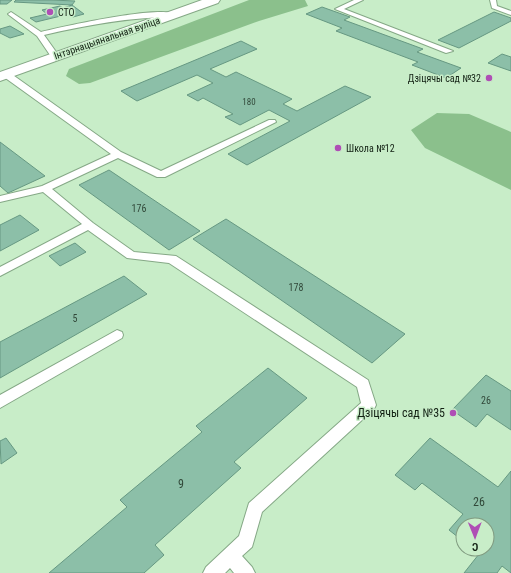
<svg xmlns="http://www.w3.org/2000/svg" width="511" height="573" viewBox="0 0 511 573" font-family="'Roboto Condensed',sans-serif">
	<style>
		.green { fill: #8bc08c }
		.building { fill: #8cbfa8; stroke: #669882 }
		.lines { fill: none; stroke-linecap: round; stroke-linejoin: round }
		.service-casing { stroke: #85a886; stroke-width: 2 }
		.secondary-casing { stroke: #85a886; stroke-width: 2 }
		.service { fill: #fff; fill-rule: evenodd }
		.secondary { fill: #fff; fill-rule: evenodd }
		.poi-dot { fill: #af4eb5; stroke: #c8edc8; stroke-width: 1.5 }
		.labels { text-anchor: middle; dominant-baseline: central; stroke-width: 3; stroke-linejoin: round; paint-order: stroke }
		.far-number-label { font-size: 9px; fill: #314839 }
		.far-poi-label { font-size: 10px; fill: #132114; stroke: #c8edc8; text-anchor: start }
		.far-street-label { font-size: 10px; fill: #132114; stroke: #c8edc8 }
		.number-label { font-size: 10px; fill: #314839 }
		.poi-label { font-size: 12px; fill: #132114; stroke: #c8edc8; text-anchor: end }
		.near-number-label { font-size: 12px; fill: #314839 }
	</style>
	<rect width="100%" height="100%" fill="#c8edc8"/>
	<path class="green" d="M249,0h56l3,6 -49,15 -169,62 -11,1 -13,-8 3,-7z
		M437,113l32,1 42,18v58l-86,-42 -14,-18z"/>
	<path class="building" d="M0,0h12l-5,4h-7z
		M16,0h36l23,1 -3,4 -58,-3z
		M72,5l12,9 -11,3 -4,-3 -33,8 -6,-4 17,-4 -5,-4 18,-4 3,2z
		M322,7l28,10 -6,3 79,29 -6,3 44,16 -15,10 -34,-13 6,-3 -82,-31 6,-3 -36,-14z
		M494,12l17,6v3l-52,27 -21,-8z
		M10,26l14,8 -14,4 -10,-5v-4z
		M241,41l16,8 -47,20 16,8 10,-5 56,27 -9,5 14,7 48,-25 26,11 -124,68 -19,-11 62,-33 -21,-11 -29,15 -15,-8 8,-3 -30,-16 -5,3 -11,-6 26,-12 -16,-8 -60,26 -16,-10z
		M502,54l9,3v14l-23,-8z
		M0,142l45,34 -37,17 -8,-7z
		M109,170l91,61 -31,19 -90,-65z
		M20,215l19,15 -39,21v-26z
		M226,219l179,115 -33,29 -179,-124z
		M75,243l11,9 -26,14 -11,-10z
		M124,276l23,18 -147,84v-36z
		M268,368l39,30 -73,64 7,6 -86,77 9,10 -20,18h-95l78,-66 -7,-7 82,-68 -6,-6z
		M486,375l25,16v39l-24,-16 -11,13 -24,-17z
		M6,438l11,15 -16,11 -1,-23z
		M430,438l68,49 13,-16v102l-9,-7 -5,7h-33l15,-19 -6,-5h14v-24h-24v16l-14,-11 14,-16 -41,-31 -7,7 -20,-15z"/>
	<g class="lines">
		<g class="service-casing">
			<path id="service" d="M354,0h9l-19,9 109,42 -7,2 -111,-44z
				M490,0h6l1,6 14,5v4l-19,-7z
				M11,12l30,20c21,-5 122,-28 136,-17l-3,2c-44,0 -87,8 -130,18l15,21 -4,2h-3l-15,-22 -28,-21 -1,-1z
				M4,73h6l111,79 40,19 108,-51h6l1,2 -111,55h-8l-39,-19 -66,31 41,34 41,29 42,4 192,124 8,25 -2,4 -112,103 -10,35 -10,9 10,11 3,6h-21l-4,-5 -5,5h-22l3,-6 33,-31 10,-33 112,-100 -4,-16 -188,-124 -42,-5 -39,-28 -88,46v-9l82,-43 -39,-32 -43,10v-6l42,-10 69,-32 -107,-77z
				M117,330l5,2 1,3 -1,3 -122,70v-13z"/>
		</g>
		<g class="secondary-casing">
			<path id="secondary" d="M202,0h18l-2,3 -218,78v-9z"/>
		</g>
		<use href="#service" class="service"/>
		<use href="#secondary" class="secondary"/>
	</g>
	<g class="poi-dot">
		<circle cx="50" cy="12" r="4"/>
		<circle cx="489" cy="78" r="4"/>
		<circle cx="338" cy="148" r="4"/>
		<circle cx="453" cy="413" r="4"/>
	</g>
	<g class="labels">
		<g class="far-number-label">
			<text x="249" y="102">180</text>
		</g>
		<g class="far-poi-label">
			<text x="58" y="12">СТО</text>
			<text x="481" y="78" text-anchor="end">Дзіцячы сад №32</text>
			<text x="346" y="148">Школа №12</text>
		</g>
		<g class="far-street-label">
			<text transform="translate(107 38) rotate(-19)">Інтэрнацыянальная вуліца</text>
		</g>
		<g class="number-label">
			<text x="139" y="208">176</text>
			<text x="296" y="287">178</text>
			<text x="75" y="318">5</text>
			<text x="486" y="400">26</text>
		</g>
		<g class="poi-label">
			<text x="445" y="413">Дзіцячы сад №35</text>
		</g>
		<g class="near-number-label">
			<text x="181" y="484">9</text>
			<text x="479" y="502">26</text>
		</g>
	</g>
	<g transform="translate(475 537) rotate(179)"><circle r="19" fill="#c8edc8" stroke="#809b80"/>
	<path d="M0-3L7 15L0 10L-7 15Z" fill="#af4eb5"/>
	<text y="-6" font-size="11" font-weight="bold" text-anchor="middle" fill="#132114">С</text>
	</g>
</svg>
